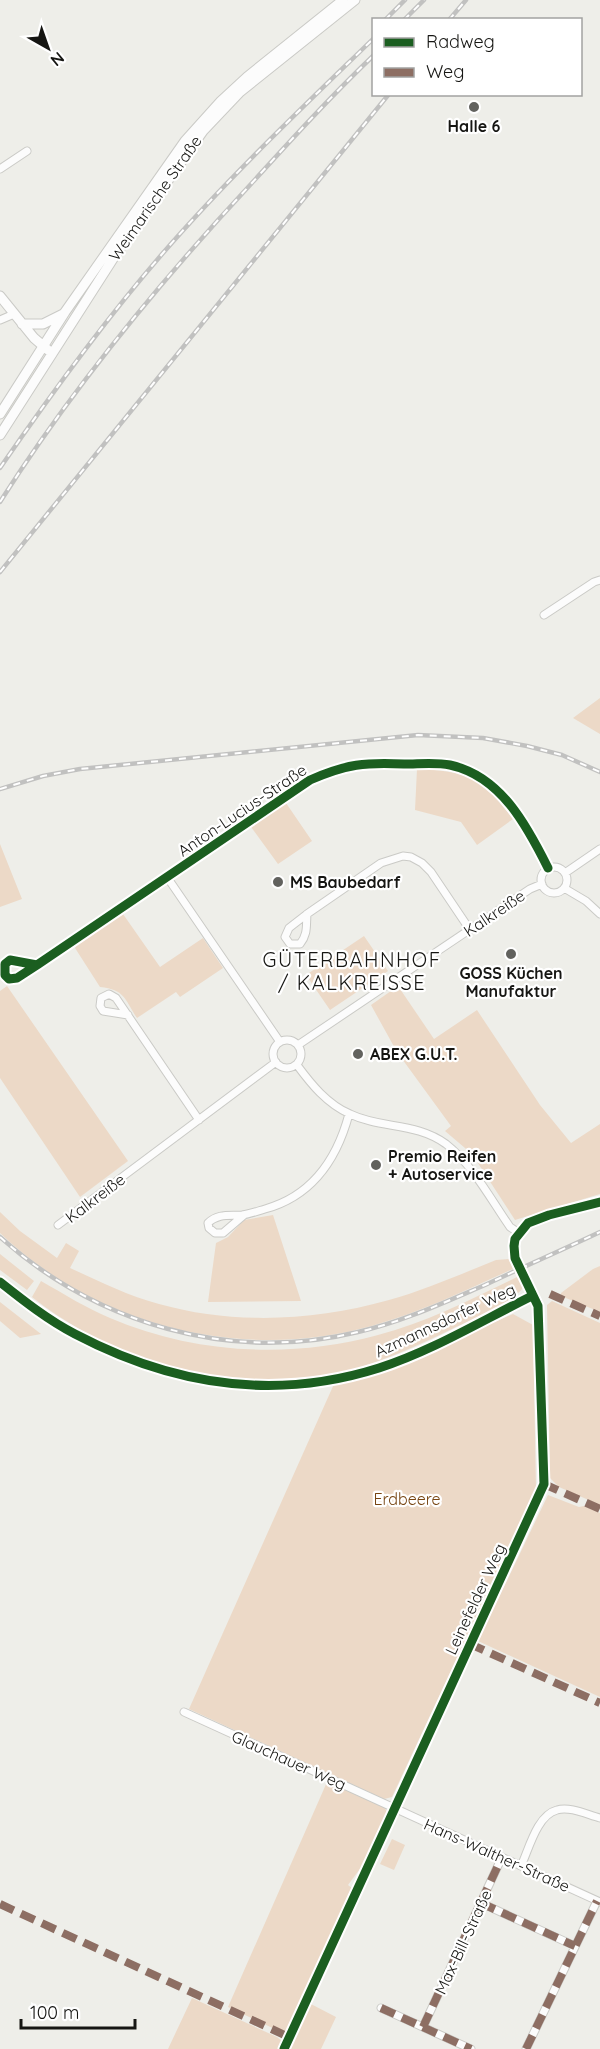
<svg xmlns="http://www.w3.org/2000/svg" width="600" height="2049" viewBox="0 0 600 2049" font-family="Quicksand,sans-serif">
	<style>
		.green { fill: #ecd9c7 }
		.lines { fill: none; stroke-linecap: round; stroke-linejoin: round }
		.minor-casing { stroke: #cacac6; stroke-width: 9 }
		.secondary-casing { stroke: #cacac6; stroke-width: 11 }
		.minor { stroke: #fcfcfc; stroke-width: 7 }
		.secondary { stroke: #fcfcfc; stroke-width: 9 }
		.rail-casing { stroke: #c1c1c0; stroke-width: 4.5 }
		.rail { stroke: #fff; stroke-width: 2; stroke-dasharray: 7; stroke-linecap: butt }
		.minor-bridge-casing { stroke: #cacac6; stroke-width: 9; stroke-linecap: butt }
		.minor-bridge { stroke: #fcfcfc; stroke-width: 7 }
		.quiet { stroke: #8d6e63; stroke-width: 8; stroke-dasharray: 15 8; stroke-linecap: butt }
		.cycleway-casing { stroke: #fff; stroke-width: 13 }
		.cycleway { stroke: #1b5e20; stroke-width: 9 }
		.poi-dot { fill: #62625e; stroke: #fff; stroke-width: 2 }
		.labels { text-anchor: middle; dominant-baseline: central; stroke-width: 4.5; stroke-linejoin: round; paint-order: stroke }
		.poi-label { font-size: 16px; font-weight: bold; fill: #161613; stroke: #fff; text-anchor: start }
		.street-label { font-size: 16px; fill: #161613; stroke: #fff }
		.park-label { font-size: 16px; fill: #774512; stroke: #fff }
		.quarter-label { font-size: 20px; letter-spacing: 1.5px; fill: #161613; stroke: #fff }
	</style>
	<rect width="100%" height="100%" fill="#eeeee9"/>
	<path class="green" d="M600,698v36l-27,-16z
		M417,769c51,2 65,9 96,50l-36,26 -16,-23 -46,-12z
		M286,803l26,38 -34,23 -27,-37z
		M0,844l22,55 -22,8z
		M123,914l37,53 43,-29 20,30 -43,29 -4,-5 -39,26c-13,-20 -12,-28 -37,-31l-25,-39 2,-3z
		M364,936l24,35 -58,39 -24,-35z
		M7,986l121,175 -48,36 -80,-119v-87z
		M398,986l36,53 43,-29 63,95 31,38 29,-19v70l-85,26 -43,-66 -27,-23 6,-5 -54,-74 -26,-47z
		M0,1212l20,19 37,27 9,-15 13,8 -9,17c29,13 58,28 89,36 75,21 155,17 230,-4 36,-10 72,-26 107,-40l13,-1 4,10c-60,27 -122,58 -189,67 -116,17 -239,-21 -324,-103z
		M273,1215l28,86 -93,1 8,-59 12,-6 16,-17z
		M0,1254l34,27 -7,9 -27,-20z
		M600,1266v46l-39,-16v-3l32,-24z
		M517,1277l6,10c-4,12 -56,35 -69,41 -37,18 -74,35 -114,45 -105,25 -225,-10 -308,-76l9,-16c23,13 45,27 69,37 84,36 180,41 268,17 49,-13 94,-36 139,-58z
		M552,1301l48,22v182l-41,-18 -9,-9 -3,-173z
		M0,1302l41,32 -21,4 -20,-17z
		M513,1314l20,11 3,164 -144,308 -8,2 -195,-90 145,-325 47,-12z
		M548,1495l31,12 5,-1 16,7v184l-122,-56z
		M327,1782l57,25 4,6 -13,23 -10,26 -17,23 5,4 -2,7 -61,134 -7,3 -55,-26z
		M392,1839l13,6 -11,25 -14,-6z
		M192,1998l85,39 6,5 -4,7h-111z
		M307,2002l29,15 -15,32h-35z"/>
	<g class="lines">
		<g class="minor-casing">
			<path id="minor" d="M0,169l27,-18
				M0,320l14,-6
				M544,615l50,-33 6,-2
				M541 880a13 13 0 1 1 26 0a13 13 0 1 1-26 0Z
				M565,873l35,-24
				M167,877l113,165
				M564,888l22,13 14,13
				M307,914c-1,12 1,20 -7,30h-10l-5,-7 4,-9 18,-14 74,-51 22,-7 8,1 11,6 9,9 39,58
				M37,965l-20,13 -8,1 -4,-4v-11l5,-4 27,5 273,-185c36,-16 56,-18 94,-16 15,0 32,-2 46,1 51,11 77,61 98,103
				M128,1015l-25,-4 -3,-5 1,-8 8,-4 7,4 83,122
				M273 1054a14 14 0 1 1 28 0a14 14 0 1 1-28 0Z
				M298,1045l232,-156 12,-5
				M297,1065c14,19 30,39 53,49 31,15 66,8 96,30 27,21 45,56 64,83l9,6
				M244,1215l-21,18h-8l-6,-5 -1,-5c10,-10 22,-7 34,-8 8,-1 16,-4 23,-6 47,-13 72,-50 84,-95
				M58,1225l218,-163
				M515,1258c-11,-44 57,-47 85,-56
				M0,1282c24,19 48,38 75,52 97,51 200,67 304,34 53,-17 104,-48 153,-72
				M184,1712l416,190
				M521,1866c8,-17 16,-51 36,-56 13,-4 31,5 43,8
				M353,1899l191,-415 -4,-157 -2,-21 -11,-21
				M481,1903l94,43
				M381,2008l90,41
				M423,2027l79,-170
				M526,2049l71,-148"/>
		</g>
		<g class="secondary-casing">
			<path id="secondary" d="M0,296l34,42 14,12
				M22,324h21l20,-10
				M0,414l65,-102 120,-171 36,-40 26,-24 96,-77
				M0,435l116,-181 87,-123 37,-39 115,-92"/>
		</g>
		<use href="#minor" class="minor"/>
		<use href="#secondary" class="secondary"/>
		<g class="rail-casing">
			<path id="rail" d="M385,20l20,-20
				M404,20l20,-20
				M449,20l17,-20
				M0,468c51,-74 104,-147 163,-215 66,-76 139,-145 211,-215
				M0,502c73,-115 159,-219 251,-318 40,-44 80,-88 123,-129
				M0,572l389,-478
				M0,789l43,-13 37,-7 338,-34 65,3 44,8 35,9 38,17
				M0,1237c97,87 230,126 358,95 44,-10 85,-29 127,-47 38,-18 77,-35 115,-53"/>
		</g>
		<use href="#rail" class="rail"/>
		<g class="minor-bridge-casing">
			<path id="minor-bridge" d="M515,1258l12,27"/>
		</g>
		<use href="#minor-bridge" class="minor-bridge"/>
		<path class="quiet" d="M550,1294l50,22
			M544,1484l56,25
			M470,1644l130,59
			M481,1903l94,43
			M0,1904l289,133
			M381,2008l90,41
			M423,2027l79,-170
			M526,2049l71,-148"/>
		<g class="cycleway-casing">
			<path id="cycleway" d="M37,965l-20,13 -8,1 -4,-4v-11l5,-4 27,5 273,-185c36,-16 56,-18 94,-16 15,0 32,-2 46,1 51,11 77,61 98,103
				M0,1282c24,19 48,38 75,52 97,51 200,67 304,34 53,-17 104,-48 153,-72
				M284,2049l260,-565 -6,-178 -23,-48 -1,-12 1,-7 13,-16 21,-8 51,-13"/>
		</g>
		<use href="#cycleway" class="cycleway"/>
	</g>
	<g class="poi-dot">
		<circle cx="474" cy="107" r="6"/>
		<circle cx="278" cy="882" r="6"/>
		<circle cx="511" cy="954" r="6"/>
		<circle cx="358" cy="1054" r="6"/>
		<circle cx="376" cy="1165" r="6"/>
	</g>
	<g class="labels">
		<g class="poi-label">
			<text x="474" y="126" text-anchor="middle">Halle 6</text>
			<text x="290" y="882">MS Baubedarf</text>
			<text x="511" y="973" text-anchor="middle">GOSS Küchen<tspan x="511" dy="18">Manufaktur</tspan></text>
			<text x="370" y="1054">ABEX G.U.T.</text>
			<text x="388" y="1156">Premio Reifen<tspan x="388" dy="18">+ Autoservice</tspan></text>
		</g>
		<g class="street-label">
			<text transform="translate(155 198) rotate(-55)">Weimarische Straße</text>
			<text transform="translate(242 810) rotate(-34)">Anton-Lucius-Straße</text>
			<text transform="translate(494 913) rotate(-34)">Kalkreiße</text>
			<text transform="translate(95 1198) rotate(-37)">Kalkreiße</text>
			<text transform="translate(445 1320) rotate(-25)">Azmannsdorfer Weg</text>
			<text transform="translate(475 1599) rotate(-65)">Leinefelder Weg</text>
			<text transform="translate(289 1760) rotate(24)">Glauchauer Weg</text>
			<text transform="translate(497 1855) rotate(24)">Hans-Walther-Straße</text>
			<text transform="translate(463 1942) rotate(-65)">Max-Bill-Straße</text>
		</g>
		<g class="park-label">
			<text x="407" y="1499">Erdbeere</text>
		</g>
		<g class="quarter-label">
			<text x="352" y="959">GÜTERBAHNHOF<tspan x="352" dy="23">/ KALKREISSE</tspan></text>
		</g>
	</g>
	<rect x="372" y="18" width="210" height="78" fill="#ffffff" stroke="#a2a2a1" stroke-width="1.5"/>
	<rect x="384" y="38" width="30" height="9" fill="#1b5e20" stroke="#a2a2a1" stroke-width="1.5"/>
	<text x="426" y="48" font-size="18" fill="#161613">Radweg</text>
	<rect x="384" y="68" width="30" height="9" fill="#8d6e63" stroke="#a2a2a1" stroke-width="1.5"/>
	<text x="426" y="78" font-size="18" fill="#161613">Weg</text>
	<g transform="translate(48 48) rotate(140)" stroke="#ffffff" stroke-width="4.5" paint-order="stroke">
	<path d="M0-4.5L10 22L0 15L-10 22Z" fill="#161613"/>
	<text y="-9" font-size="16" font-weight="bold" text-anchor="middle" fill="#161613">N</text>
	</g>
	<path d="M21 2019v9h114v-9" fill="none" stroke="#161613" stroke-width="3"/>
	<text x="30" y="2019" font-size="18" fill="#161613" stroke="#ffffff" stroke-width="4.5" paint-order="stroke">100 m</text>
</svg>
